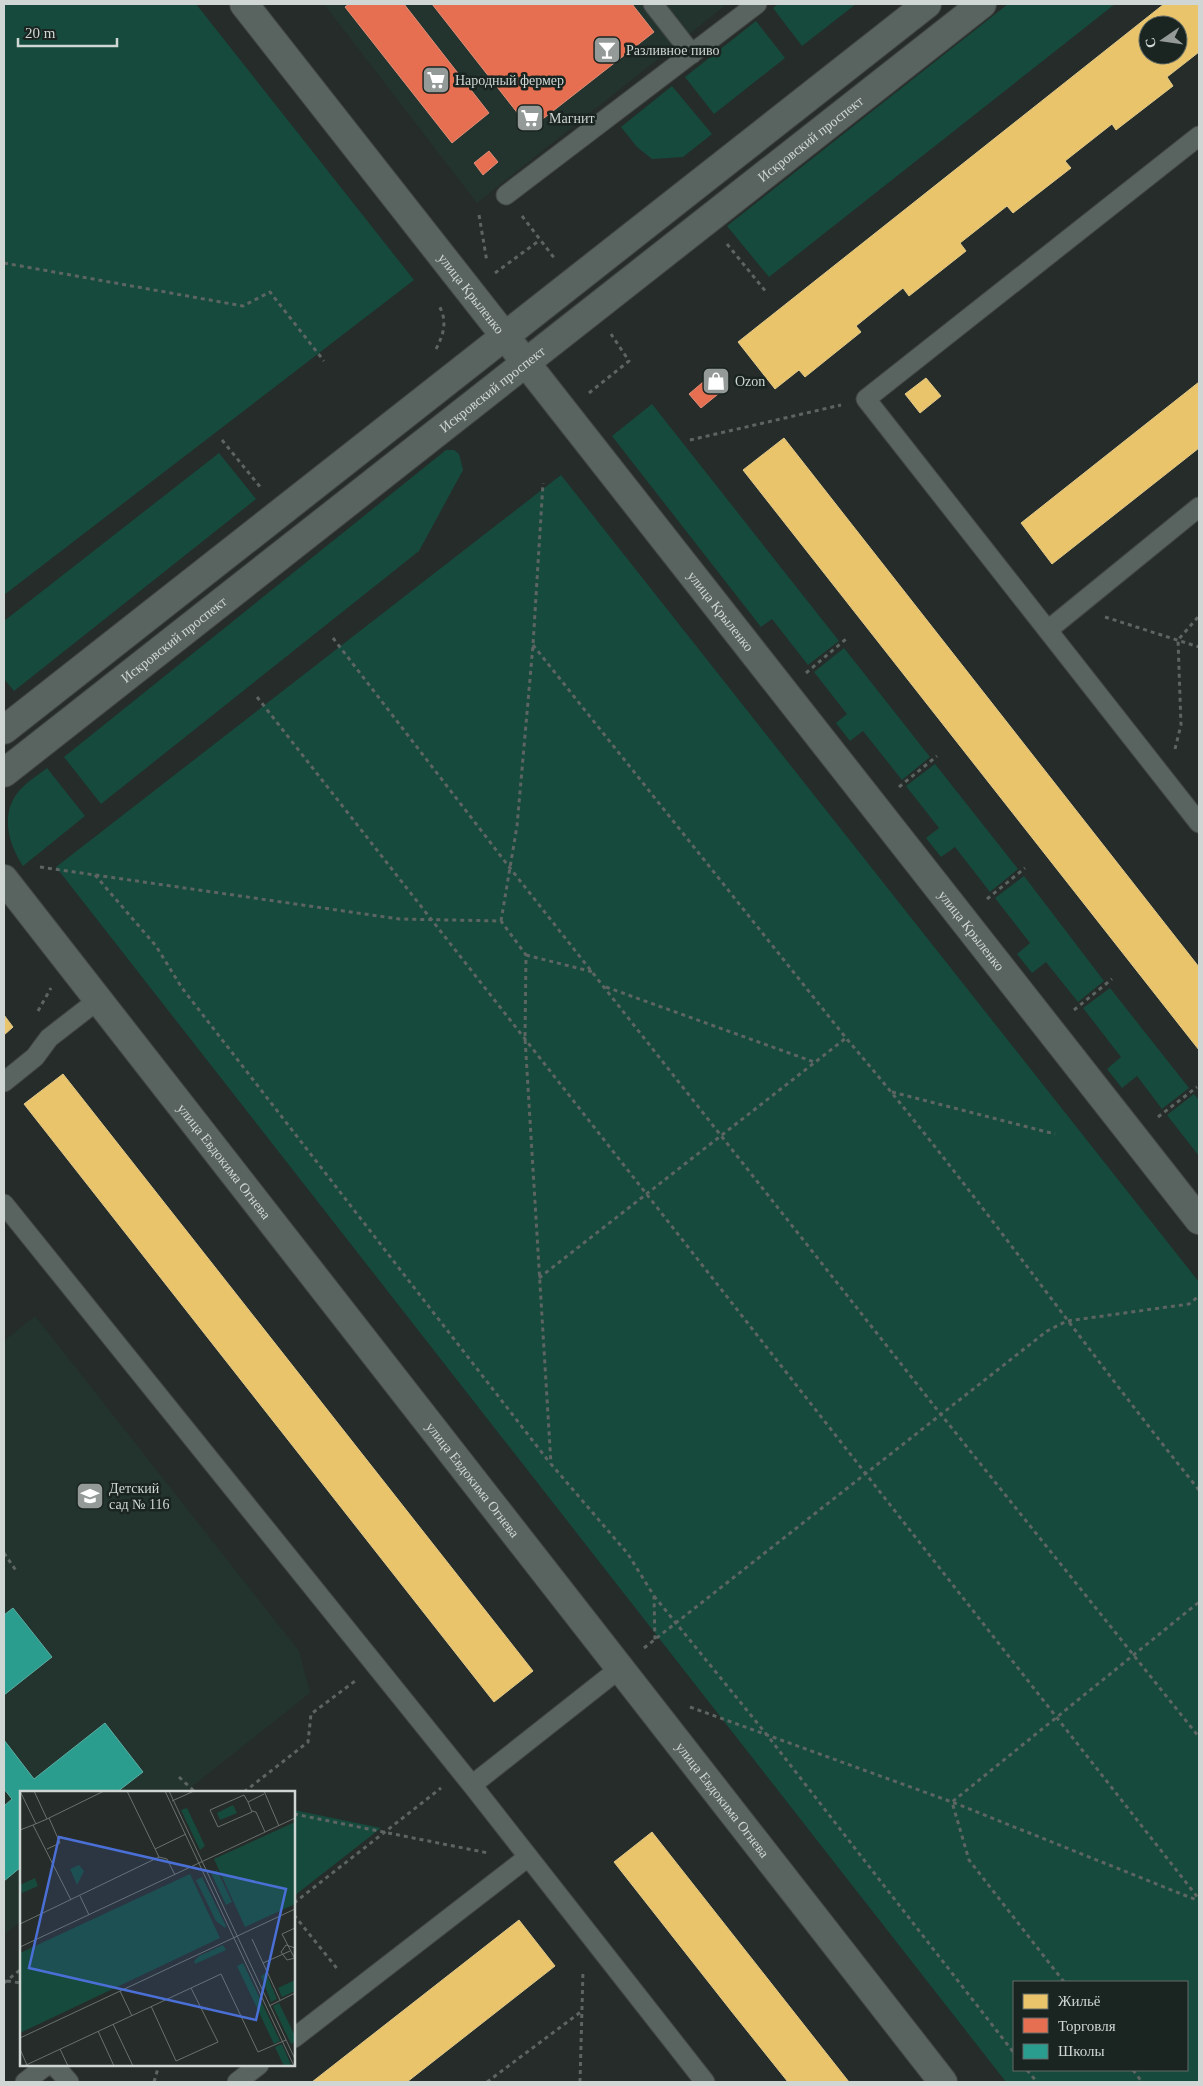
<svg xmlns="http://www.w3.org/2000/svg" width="1203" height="2086" viewBox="0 0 1203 2086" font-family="'Times New Roman',serif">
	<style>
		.built { fill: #23342e }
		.green { fill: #164a3d; fill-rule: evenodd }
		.homes { fill: #e9c46a; stroke: #e1c98a; fill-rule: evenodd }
		.shops { fill: #e76f51; stroke: #e08e78 }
		.schools { fill: #2a9d8f; stroke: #5caea3 }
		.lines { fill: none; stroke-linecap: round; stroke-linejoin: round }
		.service-casing { stroke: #424644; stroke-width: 21 }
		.minor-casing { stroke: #424644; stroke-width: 30 }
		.tertiary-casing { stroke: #424644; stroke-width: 30 }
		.path { stroke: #5d6562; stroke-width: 3; stroke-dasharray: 4 4; stroke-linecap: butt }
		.service { stroke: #59635f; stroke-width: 19 }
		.minor { stroke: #59635f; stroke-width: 28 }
		.tertiary { stroke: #59635f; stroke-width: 28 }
		.labels { text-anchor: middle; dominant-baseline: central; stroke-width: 5; stroke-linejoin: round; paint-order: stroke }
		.poi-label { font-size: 14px; fill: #cfd6d3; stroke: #1a2420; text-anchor: start }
		.street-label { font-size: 14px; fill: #cfd6d3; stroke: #1a2420 }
		.inset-road { fill: none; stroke: #6a706d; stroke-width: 1 }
		.view { fill: #4a70d7; fill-opacity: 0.15; stroke: #4a70d7; stroke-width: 2.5 }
		.inset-edge { fill: none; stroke: #cfd6d3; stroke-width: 2.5 }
	</style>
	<rect width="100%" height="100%" fill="#262c29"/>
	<path class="built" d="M324,4h403l-250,199z
		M35,1316l264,335 11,42 -125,99h-164v129l-17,14v-594z"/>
	<path class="green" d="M4,4h192l218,276 -410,315z
		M778,4h78l-54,42 -29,-38z
		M1008,4h107l-346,273 -42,-51z
		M756,21l29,37 -71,56 -29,-37z
		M672,86l40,48 -29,23 -31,2 -15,-12 -16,-20z
		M652,404l187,237 -31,24 -36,-46 -11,8 -149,-191z
		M446,450h8l5,4 4,16 -44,81 -318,253 -37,-47z
		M219,453l37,46 -242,192 -10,-12v-58z
		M561,475l638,807v800h-193l-950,-1215zM1014,1982h173v88h-173z
		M844,648l86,109 -28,23 -39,-49 -13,10 -14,-18 11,-9 -33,-42z
		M935,764l83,105 -28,23 -35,-45 -14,10 -15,-19 13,-10 -33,-42z
		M47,768l38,48 -62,50c-15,-22 -23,-53 -4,-75 8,-9 19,-16 28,-23z
		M1024,876l80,105 -26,21 -32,-40 -14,11 -15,-19 13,-11 -35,-45z
		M1110,988l79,100 -27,21 -25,-33 -15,12 -15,-19 14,-12 -38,-49z
		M1194,1094l5,6v56l-32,-41z
		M294,1810l87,18 -87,68z"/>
	<path class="homes" d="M1164,4h35v48l-32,25 6,9 -57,44 -4,-6 -47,37 6,7 -58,45 -6,-7 -47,37 6,8 -57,45 -6,-8 -47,38 5,6 -56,45 -6,-7 -24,19 -37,-47zM1148,25h30v30h-30z
		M926,378l15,18 -21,17 -15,-19z
		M1199,382v66l-147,116 -31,-41z
		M784,438l415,529v83l-456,-580z
		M4,1015l9,12 -9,8z
		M63,1074l470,597 -39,31 -470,-598z
		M652,1832l197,250h-61l-56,-70 -118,-150z
		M519,1920l36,46 -148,116h-95z"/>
	<path class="shops" d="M349,4h55l85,109 -37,30 -107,-136z
		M432,4h200l22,28 -124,97z
		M489,151l9,11 -15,13 -9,-12z
		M716,371l12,15 -27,22 -12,-14z"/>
	<path class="schools" d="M13,1608l39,49 -48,38v-80z
		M105,1723l38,49 -26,20h-96v75l-17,14v-75l8,-7 -8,-10v-49l30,39z"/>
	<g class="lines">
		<g class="service-casing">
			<path id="service" d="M653,4l39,50
				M1199,136l-333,263 333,424
				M506,195l251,-191
				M1048,630l151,-123
				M4,1082l31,-25 14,-19 49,-38
				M4,1204l468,581 233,297
				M472,1785l147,-116
				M294,2038l234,-181
				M54,2065l15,17
				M25,2082l22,-17
				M237,2082l22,-17"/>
		</g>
		<g class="minor-casing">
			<g id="minor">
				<path id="s1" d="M4,879l939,1203"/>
			</g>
		</g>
		<g class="tertiary-casing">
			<g id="tertiary">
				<path id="s2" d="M244,4l955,1216"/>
				<path d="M4,730l923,-726"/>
				<path id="s3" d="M4,773l978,-769"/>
			</g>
		</g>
		<path class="path" d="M479,215l8,47
			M522,216l33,43
			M727,244l40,49
			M4,263l239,43 27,-14 54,69
			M495,273l45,-33
			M436,349c8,-15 12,-29 2,-45
			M589,393l40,-32 -18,-27
			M222,440l39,48 1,-2
			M690,440l151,-35
			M1105,617l94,30
			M333,638l177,230 425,539 264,330
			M533,645l313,393c124,145 233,303 353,452
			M806,673l40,-34
			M257,697l942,1202
			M1175,749l6,-24 -3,-85 21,-24
			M899,787l38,-31
			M40,867l359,52 102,2 25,34 -1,83 26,426 77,90 26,42 1,44
			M95,875l61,71 26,42 368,475
			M987,899l38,-31
			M501,921l16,-95 16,-181 10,-162
			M526,955l67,17
			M606,987l208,75
			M1074,1010l38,-31
			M38,1011l13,-23
			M892,1092l163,42
			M1158,1117l39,-30
			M539,1278l307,-240
			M4,1553l13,19
			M654,1596l113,139 247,318
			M644,1648l403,-317 20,-10 122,-17 10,-8
			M690,1707l262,95 247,99
			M179,1777l16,15
			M244,1792l64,-50 3,-28 44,-33
			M294,1814l194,39
			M294,1903l147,-115
			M294,1915l45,56
			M7,1981l14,2
			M1064,1982l-95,-122 -17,-58 247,-200
			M4,1983l17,-14
			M1027,2070l10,12
			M1133,2070l9,12
			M154,2082l5,-17
			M487,2082l95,-71
			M580,2082l3,-111"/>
		<use href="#service" class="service"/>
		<use href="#minor" class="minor"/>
		<use href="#tertiary" class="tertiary"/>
	</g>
	<defs>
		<g id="bar-square" transform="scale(1.4375)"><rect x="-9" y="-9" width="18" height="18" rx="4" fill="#949a98" stroke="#1a2420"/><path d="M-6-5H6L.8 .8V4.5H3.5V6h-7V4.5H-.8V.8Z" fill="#fff"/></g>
		<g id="supermarket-square" transform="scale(1.4375)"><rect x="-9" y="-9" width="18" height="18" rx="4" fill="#949a98" stroke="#1a2420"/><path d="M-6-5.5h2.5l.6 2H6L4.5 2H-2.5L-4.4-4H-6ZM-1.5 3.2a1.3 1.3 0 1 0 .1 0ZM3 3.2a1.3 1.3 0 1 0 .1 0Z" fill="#fff"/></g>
		<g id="shop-square" transform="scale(1.4375)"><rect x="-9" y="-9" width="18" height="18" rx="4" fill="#949a98" stroke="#1a2420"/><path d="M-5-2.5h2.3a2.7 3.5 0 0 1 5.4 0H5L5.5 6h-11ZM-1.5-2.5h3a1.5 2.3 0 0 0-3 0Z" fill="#fff"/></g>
		<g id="school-square" transform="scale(1.4375)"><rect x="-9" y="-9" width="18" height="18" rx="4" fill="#949a98" stroke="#1a2420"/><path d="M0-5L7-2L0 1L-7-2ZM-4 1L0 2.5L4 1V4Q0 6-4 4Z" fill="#fff"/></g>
	</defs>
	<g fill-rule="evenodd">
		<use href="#bar-square" x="607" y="50"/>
		<use href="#supermarket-square" x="436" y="80"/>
		<use href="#supermarket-square" x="530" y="118"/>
		<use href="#shop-square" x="716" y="381"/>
		<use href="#school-square" x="90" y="1496"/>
	</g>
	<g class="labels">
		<g class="poi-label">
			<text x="626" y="50">Разливное пиво</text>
			<text x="455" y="80">Народный фермер</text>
			<text x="549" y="118">Магнит</text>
			<text x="735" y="381">Ozon</text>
			<text x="109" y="1488">Детский<tspan x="109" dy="16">сад № 116</tspan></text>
		</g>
		<g class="street-label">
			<text stroke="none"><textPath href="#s3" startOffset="1026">Искровский проспект</textPath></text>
			<text stroke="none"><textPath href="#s2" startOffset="368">улица Крыленко</textPath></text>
			<text stroke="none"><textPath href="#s3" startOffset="621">Искровский проспект</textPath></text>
			<text stroke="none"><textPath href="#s2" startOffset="772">улица Крыленко</textPath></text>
			<text stroke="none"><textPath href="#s3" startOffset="216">Искровский проспект</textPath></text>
			<text stroke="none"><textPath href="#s2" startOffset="1178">улица Крыленко</textPath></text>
			<text stroke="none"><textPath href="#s1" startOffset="358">улица Евдокима Огнева</textPath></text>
			<text stroke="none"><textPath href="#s1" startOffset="762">улица Евдокима Огнева</textPath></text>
			<text stroke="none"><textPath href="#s1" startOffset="1168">улица Евдокима Огнева</textPath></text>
		</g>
	</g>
	<g transform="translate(20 1791)">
		<rect width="275" height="275" fill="#262c29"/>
		<path d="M213,14l4,8 -17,7 -3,-7zM167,17l18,38 -5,4 -19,-40zM275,31v82l-50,23 -31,-68zM59,74l5,6 -7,14 -7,-16zM197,79l15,32 -6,3 -15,-32zM170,83l30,64 -200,95v-80zM182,86l24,49 -1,2 -9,-7 -20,-41zM15,87l3,8 -16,7 -2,-8zM203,154l3,5 -31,14 -1,-3 5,-5zM223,172l37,78 -6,3 -37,-78zM246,182l11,26 -6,3 -10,-26zM275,189v11l-13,6 -4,-9zM259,212l16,33v6l-4,2 -18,-38zM262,253l9,21 -2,1h-5l-9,-19z" fill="#164a3d"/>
		<path class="inset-road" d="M0,0l16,33M107,0l32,66M145,0l129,275M149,0l126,268M244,0l15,35M152,10l22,-10M228,11l4,10 -34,15 -8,-17 34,-15 4,7 16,-8M232,20l4,1 9,20M27,28l57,-28M13,34l14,-6 -13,-28M0,39l13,-5 38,75M27,58l13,-6 -11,-25M135,58l31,-15M60,105l9,19M0,133l139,-67 8,2 8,16M275,137l-13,6 13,25M232,148l28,61M0,156l275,-129M275,167l-8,2 -6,-8 5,-7 9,3M243,172l27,-12M100,200l12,25M131,215l25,55 42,-19 -27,-54M249,215l26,-13M93,233l20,42M78,240l16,35M0,247l275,-129M0,258l7,16M40,258l8,17M4,275l197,-92 37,78 28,-12"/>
		<path class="view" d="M39,46l227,52 -30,131 -227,-52z"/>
		<rect width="275" height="275" class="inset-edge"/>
	</g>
	<rect width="1203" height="2086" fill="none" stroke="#cfd6d3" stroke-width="10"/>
	<rect x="1013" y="1981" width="175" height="90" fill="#1a2420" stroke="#626b68"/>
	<rect x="1023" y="1994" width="25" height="15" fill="#e9c46a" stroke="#626b68"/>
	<text x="1058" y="2006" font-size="15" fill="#cfd6d3">Жильё</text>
	<rect x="1023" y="2018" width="25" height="15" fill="#e76f51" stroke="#626b68"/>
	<text x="1058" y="2031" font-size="15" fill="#cfd6d3">Торговля</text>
	<rect x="1023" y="2044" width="25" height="15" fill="#2a9d8f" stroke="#626b68"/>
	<text x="1058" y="2056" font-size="15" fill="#cfd6d3">Школы</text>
	<g transform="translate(1163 40) rotate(257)"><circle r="24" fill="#1a2420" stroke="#626b68"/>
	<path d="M0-4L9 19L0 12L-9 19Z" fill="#949a98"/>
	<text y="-8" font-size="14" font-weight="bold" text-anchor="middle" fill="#cfd6d3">С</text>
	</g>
	<path d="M18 38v8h99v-8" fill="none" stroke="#cfd6d3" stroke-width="2.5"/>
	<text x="25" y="38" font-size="15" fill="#cfd6d3" stroke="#1a2420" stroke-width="4" paint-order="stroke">20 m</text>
</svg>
